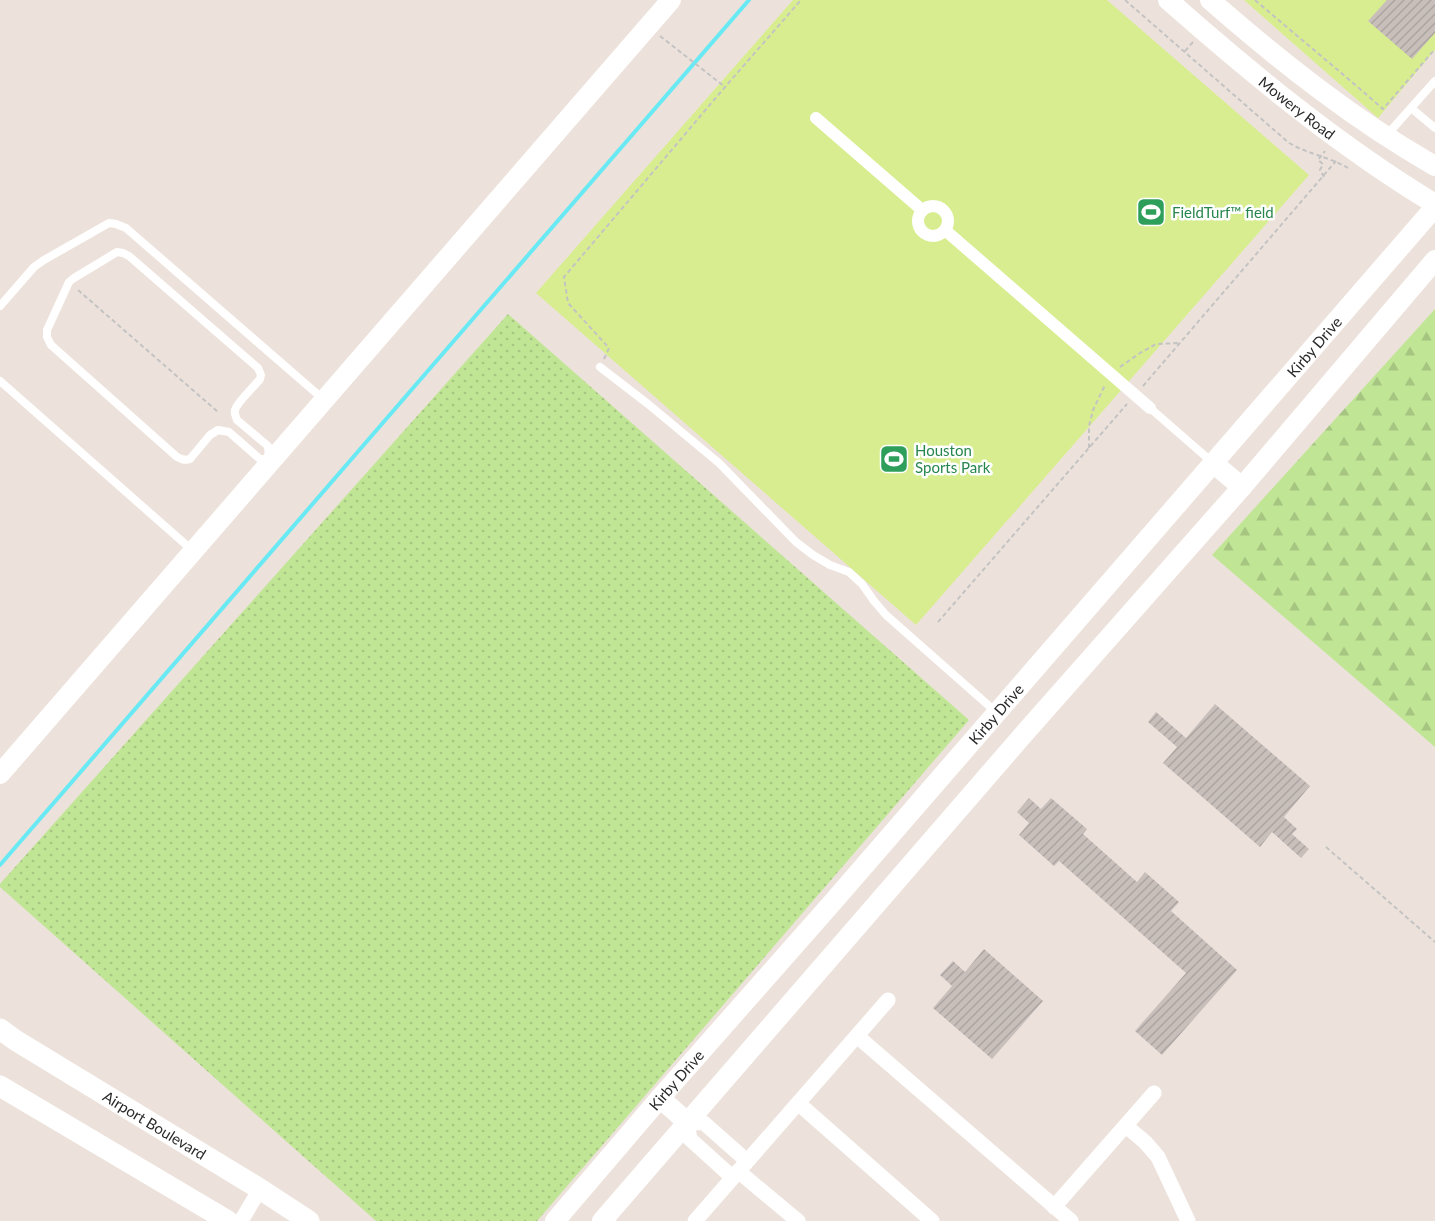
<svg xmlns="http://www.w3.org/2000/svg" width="1435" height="1221" viewBox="0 0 1435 1221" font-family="Lato,sans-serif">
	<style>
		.grass { fill: url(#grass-dots) }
		.forest { fill: url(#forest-firs) }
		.pitch { fill: #d8ed90 }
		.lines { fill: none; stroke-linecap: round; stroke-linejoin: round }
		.stream { stroke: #69e9f3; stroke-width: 4 }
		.building { fill: url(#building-hatch) }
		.path { stroke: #c3c3c3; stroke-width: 2; stroke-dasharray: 4.5 3; stroke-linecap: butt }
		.service { stroke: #fff; stroke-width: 8 }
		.pedestrian { stroke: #fff; stroke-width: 12 }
		.minor { stroke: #fff; stroke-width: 15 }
		.tertiary { stroke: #fff; stroke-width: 20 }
		.secondary { stroke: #fff; stroke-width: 21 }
		.labels { text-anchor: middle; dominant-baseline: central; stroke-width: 5; stroke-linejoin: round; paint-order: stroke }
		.street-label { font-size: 15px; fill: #2a2a2a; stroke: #fff }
		.leisure-label { font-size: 15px; fill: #27864d; stroke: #fff; text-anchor: start }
	</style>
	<defs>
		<pattern id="grass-dots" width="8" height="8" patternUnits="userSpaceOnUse" patternTransform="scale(1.5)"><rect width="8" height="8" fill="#c0e695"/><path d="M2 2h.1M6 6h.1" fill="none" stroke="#a5c581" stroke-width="1.8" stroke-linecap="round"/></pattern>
		<pattern id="forest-firs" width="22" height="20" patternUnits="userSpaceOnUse" patternTransform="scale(1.5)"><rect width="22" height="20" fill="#c0e695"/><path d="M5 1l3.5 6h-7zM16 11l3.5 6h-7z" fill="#a5c581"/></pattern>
		<pattern id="building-hatch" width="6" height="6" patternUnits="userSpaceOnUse" patternTransform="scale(1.5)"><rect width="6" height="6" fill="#c8bfbb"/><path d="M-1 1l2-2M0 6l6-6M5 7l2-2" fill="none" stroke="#aca4a1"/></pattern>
	</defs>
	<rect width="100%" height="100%" fill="#ede2db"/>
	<path class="grass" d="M508,314l461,406 -432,501h-161l-376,-334v-3z"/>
	<path class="forest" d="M1435,309v438l-223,-192z"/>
	<path class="pitch" d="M793,0h314l202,175 -393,450 -380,-332z
		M1244,0h191v50l-57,68z"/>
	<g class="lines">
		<path class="stream" d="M0,865l749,-865"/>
	</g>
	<path class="building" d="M1387,0h48v33l-23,26 -44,-38z
		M1215,704l95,82 -26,31 13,12 -5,5 17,15 -8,9 -29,-26 -12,15 -97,-84 14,-16 -29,-25 8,-10 30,26z
		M1029,798l12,11 10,-11 36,31 -4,5 54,48 8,-10 34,30 -8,9 66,59 -75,85 -27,-24 51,-58 -127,-112 -5,5 -35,-31 10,-12 -12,-11z
		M984,949l59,52 -51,58 -59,-51 19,-22 -12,-11 13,-14 12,11z"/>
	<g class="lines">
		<path class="path" d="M1125,0l164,143c19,11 40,14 59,25
			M1255,0c43,37 86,72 128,109l52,-60
			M660,36l65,51
			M1185,51l8,-9
			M1324,177l-4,-7 3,-6 -5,-4 7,-9
			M78,290l140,122
			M604,359l5,-11 -41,-45 -4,-26 161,-190 76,-87
			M1120,367l20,-14 16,-9 24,-1
			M1143,386l193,-225
			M1089,448v-22l4,-16 12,-25
			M938,622l189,-218
			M1326,847l109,95"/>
		<path class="service" d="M1411,108l24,20
			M1386,136l49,-55
			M0,306l34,-39 10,-7 65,-37 7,1 10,4 197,171
			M600,367l48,37 71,59 77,79 17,13 17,10 19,7 13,12 12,17 12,14 110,97
			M0,381l192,169
			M1150,408l62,54
			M267,458l-6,2 -32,-28 -11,-2 -8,5 -20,24c-5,2 -9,0 -13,-2l-126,-112 -4,-8v-7l22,-48 5,-4 43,-26 6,1 6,3 129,112 3,7 -1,4c-6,8 -23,23 -25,31 -1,4 1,6 2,10l31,26 1,12 1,1"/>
		<path class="pedestrian" d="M816,118l106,92
			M918 221a15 15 0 1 1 30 0a15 15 0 1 1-30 0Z
			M945,230l205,178"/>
		<path class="minor" d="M857,1036l214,185
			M798,1103l134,118
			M1126,1126l19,16 13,15 30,64
			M738,1171l60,50
			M732,1177l-42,-38 -3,-17 17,1 43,38
			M1054,1207l100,-114
			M241,1221l19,-32
			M695,1221l193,-221"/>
		<g class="tertiary">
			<path id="s1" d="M1168,0c84,74 171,146 267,204"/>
			<path d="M1210,0c70,61 144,120 225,166"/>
			<path d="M1213,463l29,24"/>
			<path d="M0,774l671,-774"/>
			<path d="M660,1098l27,24"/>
			<path id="s2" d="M555,1221l105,-123 172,-195 603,-696"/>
			<path d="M602,1221l421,-486 219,-248 193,-227"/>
		</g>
		<g class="secondary">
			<path id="s3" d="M0,1029l15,11 245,149 49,32"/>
			<path d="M0,1086l228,135"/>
		</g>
	</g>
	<defs>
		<g id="stadium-square" transform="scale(1.5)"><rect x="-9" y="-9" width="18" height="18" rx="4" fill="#2e9e5b" stroke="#fff"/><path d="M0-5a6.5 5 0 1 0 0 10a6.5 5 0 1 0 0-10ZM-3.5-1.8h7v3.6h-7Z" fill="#fff"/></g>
	</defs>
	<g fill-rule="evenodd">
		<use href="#stadium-square" x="1151" y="212"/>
		<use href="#stadium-square" x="894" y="459"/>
	</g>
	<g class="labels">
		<g class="street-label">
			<text stroke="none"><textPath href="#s1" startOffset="168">Mowery Road</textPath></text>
			<text stroke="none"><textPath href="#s2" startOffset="1158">Kirby Drive</textPath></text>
			<text stroke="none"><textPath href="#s2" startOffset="672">Kirby Drive</textPath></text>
			<text stroke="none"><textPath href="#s2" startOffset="186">Kirby Drive</textPath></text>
			<text stroke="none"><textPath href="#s3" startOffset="182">Airport Boulevard</textPath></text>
		</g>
		<g class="leisure-label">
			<text x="1172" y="212">FieldTurf™ field</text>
			<text x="915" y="450">Houston<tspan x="915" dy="17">Sports Park</tspan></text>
		</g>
	</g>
</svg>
